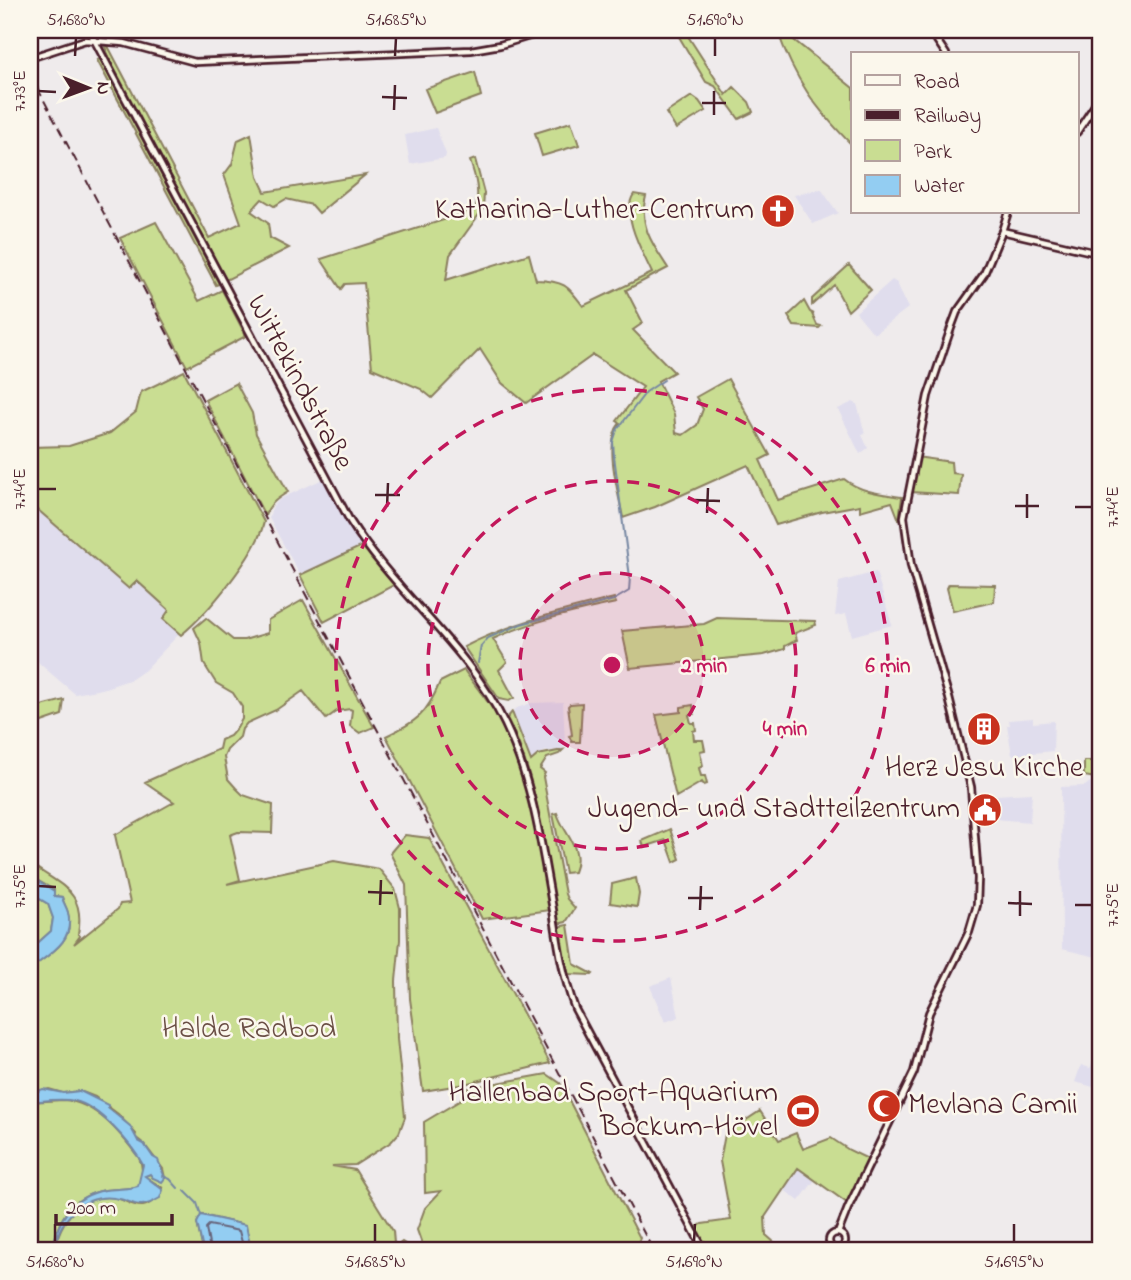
<svg xmlns="http://www.w3.org/2000/svg" width="1131" height="1280" viewBox="0 0 1131 1280" font-family="'Indie Flower',sans-serif">
	<style>
		.built { fill: #e0dded }
		.green { fill: #c9dd92; stroke: #8a7e5e; stroke-width: 2 }
		.water { fill: #93cdf2; stroke: #7687a2; stroke-width: 2 }
		.lines { fill: none; stroke-linecap: round; stroke-linejoin: round }
		.shore { stroke: #67657b; stroke-width: 2 }
		.stream { stroke: #7687a2; stroke-width: 2 }
		.secondary-casing { stroke: #4a1f2b; stroke-width: 10 }
		.secondary { stroke: #fbf7ec; stroke-width: 4.5 }
		.rail { stroke: #4a1f2b; stroke-width: 2; stroke-dasharray: 10 5; stroke-linecap: butt }
		.ticks { fill: none; stroke: #4a1f2b; stroke-width: 2.5 }
		.ring { fill: none; stroke: #c2185b; stroke-width: 3.5; stroke-dasharray: 12 9 }
		.labels { text-anchor: middle; dominant-baseline: central; stroke-width: 5; stroke-linejoin: round; paint-order: stroke }
		.poi-label { font-size: 30px; fill: #4a1f2b; stroke: #fbf7ec; text-anchor: end }
		.street-label { font-size: 30px; fill: #4a1f2b; stroke: #fbf7ec }
		.park-label { font-size: 30px; fill: #6a4e45; stroke: #fbf7ec }
		.centre { fill: #c2185b; stroke: #fbf7ec; stroke-width: 3.5 }
		.ring-label { font-size: 21px; text-anchor: middle; font-weight: bold; fill: #c2185b; stroke: #fbf7ec; stroke-width: 5; stroke-linejoin: round; paint-order: stroke }
		.neatline { fill: none; stroke: #4a1f2b; stroke-width: 2.5 }
		.ticks-label { font-size: 18px; text-anchor: middle; fill: #4a1f2b }
	</style>
	<rect width="100%" height="100%" fill="#efebec"/>
	<filter id="ink" filterUnits="userSpaceOnUse"><feTurbulence type="fractalNoise" baseFrequency=".0143" numOctaves="2"/><feDisplacementMap in="SourceGraphic" scale="14" xChannelSelector="R" yChannelSelector="G"/><feConvolveMatrix kernelMatrix="1 2 1 2 8 2 1 2 1" color-interpolation-filters="sRGB"/></filter>
	<g filter="url(#ink)">
		<path class="built" d="M436,128l10,26 -1,4 -35,6 -5,-29z
			M821,189l17,24 -25,11 -19,-29z
			M892,280l5,3 11,25 -34,26 -18,-22z
			M853,402l4,2 8,30 -3,1 6,13 -8,6 -22,-45z
			M325,478l39,67 -64,30 -31,-57 3,-10 8,-9z
			M30,503l99,85 7,-7 34,29 -7,9 16,15 -34,36 -13,9 -30,10 -27,5 -35,-30 -10,-14z
			M876,572l16,53 -40,11 -6,-22 -11,2 4,-34z
			M563,702l2,40 -2,8 -17,1 -8,4 -7,6 -19,-49 5,-4 14,-5z
			M1033,718v5l21,-2 -1,30 -41,4 -5,-30h3l-1,-5z
			M1090,782l11,1v175l-39,-9 -1,-162 24,-1z
			M1032,793l-2,29 -35,-3v-24z
			M671,978l8,39 -14,5 -15,-36z
			M1093,1062l8,2 -4,24 -22,-6 6,-17 9,3z
			M798,1168l17,12 -16,21 -16,-12z"/>
		<path class="green" d="M675,30h9l42,65 8,-8 15,15 4,10 -14,7 -24,-33 -9,-4z
			M777,30h9l3,6 64,52v58c-38,-38 -58,-66 -76,-116z
			M108,46l101,192 32,-15 -17,-48 8,-11 6,-24 13,-6 7,43 7,15 100,-17 -46,38 -7,-8 -26,-6 -12,7 -12,-7 -11,12 17,12 2,15 19,10 -63,32 -113,-214 -8,-19z
			M100,59l119,225 -3,1 -119,-225z
			M475,72l6,24 -46,17 -10,-24z
			M692,96l7,5 7,10 -30,18 -10,-16z
			M571,122l8,23 -37,11 -7,-23z
			M475,159l9,34 -1,16 -33,46 -4,25 83,-26 7,26c28,1 31,5 47,26l69,-33c-9,-20 -32,-59 -18,-79l12,2c-8,29 7,49 22,72l-42,22 17,33 -10,7 41,42 -16,9 16,33 2,19 7,2 14,-10 6,-16 -7,-12 32,-18 42,76 -10,5 18,40 66,-21c16,13 38,15 58,18l-3,23 -7,-18 -32,9v-6l-38,7 -46,13 -28,-60 -93,42 -32,11c-4,-24 -20,-75 -3,-95l-3,-2 26,-34 -50,-32 -67,48 -24,-20 -22,-34 -48,49 -11,-9 -49,-21 -8,-85 -19,1 -4,5 -20,-30 154,-49c5,-17 1,-32 -5,-49z
			M156,222l43,79 23,-11 24,46 -59,31 -67,-129z
			M849,265l22,25 -23,21 -14,-26 -22,20v-6z
			M804,301l6,11 4,2h-2l5,11 4,1 -2,2 -25,-2 -6,-10z
			M184,371l80,151c-7,32 -57,92 -83,113l-18,-16 6,-9 -32,-29 -8,8 -99,-86v-56l39,-1 41,-13 26,-21 5,-20z
			M236,383l16,30 4,21 32,58c-10,6 -19,12 -23,24l-60,-116z
			M916,457l35,5 1,11 9,1 -2,21 -49,-3z
			M364,545l30,40 -70,37 -24,-47z
			M949,584l46,1 -1,17 -41,9 -6,-23z
			M614,598l2,5c-43,9 -84,18 -123,36l14,23 -8,8 15,28 -5,3 -10,-2 -35,-52c48,-25 98,-36 150,-49z
			M303,600l71,127 -14,6 -10,-7 2,-16 -2,-1 -13,2 -11,8 -23,-28 -27,19 -29,13 -5,6 -2,8 -13,13 -3,7 4,22 8,9 7,7 30,10 -1,28 -34,-1 -8,3 10,45 -13,4 107,-23 45,8 16,20 5,19v32l-4,41 1,58 8,78 -6,16 -8,9 -36,23 -23,1 23,4 38,61 1,12 4,2 4,-3 6,4 -6,4h-151l-6,-25 -43,-10 -5,8 6,27h-147c0,-28 29,-59 60,-52 9,2 16,9 27,8 10,-2 14,-10 20,-18l-19,-12 6,-2 3,4h12l-2,-9 -19,-25 -9,-7 1,-3 -18,-20 -23,-17 -15,-6 -17,2 -14,-4 -19,5v-125c19,-15 45,-27 38,-56 -1,-5 -5,-10 -6,-16l-8,-1v-6l-24,-14v-13c29,23 56,26 48,71l2,2 -6,8 44,-35 2,-5 10,-1 -15,-68 59,-33 -29,-20 74,-33 2,-9 9,-4 7,-8 5,-9v-12l-9,-14 -17,-10 -12,-19 -3,-21 -7,-15 12,-10 27,22h11l24,-7v-13z
			M717,618l98,3 1,4 -21,8 2,7 -12,6v3l-21,6 -134,13 -8,-37 82,-7z
			M464,670c11,16 25,31 34,48 32,60 40,127 53,192l-69,9 -96,-183c32,-16 40,-20 54,-54z
			M64,700l-2,15 -32,11v-17z
			M582,703l-2,39h-8l-3,-6 3,-1 -4,-29 2,-2z
			M693,705l1,9 -5,1 2,8h4l1,7 -3,1 1,9h9l2,10 -5,1 3,15 -4,2 2,8h4l2,8 -3,1 -2,-3 -26,15 -20,-82 25,-3v-5z
			M512,712l19,49 7,-6 25,-5 -4,4 -12,4 -7,11 5,4 -2,4 22,117 2,5 8,9 -9,14 -9,2c-11,-66 -19,-148 -50,-206z
			M1084,761h17v18l-17,-3z
			M557,813c7,22 27,35 17,59l-9,1 -12,-59z
			M670,829l10,30 -6,3 -8,-22 -22,7 -2,-6z
			M405,835l24,3 121,225 -90,22 -37,6 -13,-92 -4,-114 -16,-32z
			M636,878l3,16 -2,13 -27,-4 2,-19z
			M30,893l18,11 5,14 -2,13 -21,19z
			M568,925l6,39 19,10 -1,1 -25,-1 -10,-47z
			M547,1074l13,9 80,155 -4,9 1,3h-206l-9,-6 -5,-14 8,-22 16,-17 -16,2 -1,-71 35,-21 10,-13z
			M63,1100c33,2 58,34 76,58 5,10 3,18 0,28 -12,4 -23,2 -34,4 -32,6 -50,29 -51,60h-24v-148z
			M760,1111l19,29 17,-7 7,16 28,-11 18,12 19,9 -21,44 -49,-35 -33,49 1,18 17,15h-75l-13,-22 7,-4 29,-4 -11,-59 5,-27z"/>
		<path class="water" d="M30,876l24,15v5l8,1c1,6 5,10 6,16 7,29 -19,41 -38,56v-19l21,-19 2,-13 -5,-14 -18,-11z
			M43,1089l20,4 17,-2 28,14v3l22,18 8,15 6,3 9,13 5,3 7,18 -3,4 -9,-4 -3,-4 -5,2 18,14 -3,8c-26,15 -24,2 -46,0 -31,-4 -58,23 -58,52h-2c1,-30 19,-54 51,-60 11,-2 22,0 33,-4l5,-21c-11,-21 -45,-59 -68,-64 -15,-3 -31,0 -45,1v-8z
			M201,1215l45,10 5,25h-48l-6,-27z"/>
		<g class="lines">
			<path class="shore" d="M210,1250l-4,-22 3,-3 30,6 5,19"/>
			<path class="stream" d="M478,663l3,-17 7,-8 33,-14 93,-24 15,-9 1,-14 -16,-121 -1,-14 4,-12 29,-38 18,-12
				M163,1176l7,3 8,9
				M185,1191l12,12 4,12"/>
			<g class="secondary-casing">
				<path id="secondary" d="M89,30l261,491c46,73 118,125 155,203 28,58 37,124 48,186 5,34 10,67 22,99l129,241
					M930,30l16,24
					M30,58l55,-18 39,3 71,19 276,-12 29,-5 49,-15
					M1077,132l24,-36
					M1002,231l99,23
					M829 1241a8 8 0 1 1 16 0a8 8 0 1 1-16 0Z
					M838,1233l10,-25 66,-136 15,-59 40,-81 8,-27 1,-27 -7,-91 -22,-89 -38,-132 -7,-49 24,-121 23,-68 6,-16 27,-38 18,-43 6,-19"/>
			</g>
			<use href="#secondary" class="secondary"/>
			<path class="rail" d="M30,74l623,1176"/>
		</g>
	</g>
	<path class="ticks" d="M75,56l1,-18M395,56l1,-18M715,56v-18M38,91l18,1M382,97l25,1M702,103h24M394,110l1,-25M714,115v-24M38,489h18M375,495h25M695,500l25,1M1015,506h24M387,507l1,-24M1075,507h17M707,513l1,-25M1027,518v-24M38,886l18,1M368,892l25,1M688,898h25M1008,903l24,1M380,905l1,-25M1075,905h17M700,910l1,-24M1020,916v-25M55,1242v-18M375,1242v-18M694,1242l1,-18M1014,1242v-18"/>
	<circle cx="612" cy="665" r="92" fill="#c2185b" fill-opacity=".12"/>
	<g class="ring">
		<circle cx="612" cy="665" r="92"/>
		<circle cx="612" cy="665" r="184"/>
		<circle cx="612" cy="665" r="276"/>
	</g>
	<defs>
		<g id="church-disc" transform="scale(1.75)"><circle r="9.5" fill="#c8321e" stroke="#fbf7ec"/><path d="M-1.2-6h2.4v3.5h3.3v2.4h-3.3V6h-2.4V-.1h-3.3v-2.4h3.3Z" fill="#fff"/></g>
		<g id="building-disc" transform="scale(1.75)"><circle r="9.5" fill="#c8321e" stroke="#fbf7ec"/><path d="M-4-6H4V6H1V3H-1V6H-4ZM-2.5-4.3h1.7v1.8h-1.7ZM.8-4.3h1.7v1.8H.8ZM-2.5-1h1.7V.8h-1.7ZM.8-1h1.7V.8H.8Z" fill="#fff"/></g>
		<g id="civic-disc" transform="scale(1.75)"><circle r="9.5" fill="#c8321e" stroke="#fbf7ec"/><path d="M-.6-6.5H3V-4.5H.6V-3L4-1V1h2V6H-6V1h2V-1L-.6-3ZM-1.2 2.5V6h2.4V2.5Z" fill="#fff"/></g>
		<g id="mosque-disc" transform="scale(1.75)"><circle r="9.5" fill="#c8321e" stroke="#fbf7ec"/><path d="M3.5-4.9A6 6 0 1 0 3.5 4.9A5 5 0 1 1 3.5-4.9Z" fill="#fff"/></g>
		<g id="stadium-disc" transform="scale(1.75)"><circle r="9.5" fill="#c8321e" stroke="#fbf7ec"/><path d="M0-5a6.5 5 0 1 0 0 10a6.5 5 0 1 0 0-10ZM-3.5-1.8h7v3.6h-7Z" fill="#fff"/></g>
	</defs>
	<g fill-rule="evenodd">
		<use href="#church-disc" x="778" y="211"/>
		<use href="#building-disc" x="984" y="729"/>
		<use href="#civic-disc" x="985" y="810"/>
		<use href="#mosque-disc" x="884" y="1106"/>
		<use href="#stadium-disc" x="803" y="1111"/>
	</g>
	<g class="labels">
		<g class="poi-label">
			<text x="754" y="211">Katharina-Luther-Centrum</text>
			<text x="984" y="769" text-anchor="middle">Herz Jesu Kirche</text>
			<text x="960" y="810">Jugend- und Stadtteilzentrum</text>
			<text x="778" y="1094">Hallenbad Sport-Aquarium<tspan x="778" dy="34">Bockum-Hövel</tspan></text>
			<text x="908" y="1106" text-anchor="start">Mevlana Camii</text>
		</g>
		<g class="street-label">
			<text transform="translate(299 383) rotate(62)">Wittekindstraße</text>
		</g>
		<g class="park-label">
			<text x="249" y="1030">Halde Radbod</text>
		</g>
	</g>
	<circle cx="612" cy="665" r="10" class="centre"/>
	<g class="ring-label">
		<text x="704" y="672">2 min</text>
		<text x="888" y="672">6 min</text>
		<text x="785" y="735">4 min</text>
	</g>
	<rect width="1131" height="1280" fill="none" stroke="#fbf7ec" stroke-width="77"/>
	<rect x="851" y="52" width="228" height="161" fill="#fbf7ec" stroke="#b4a19f" stroke-width="2"/>
	<rect x="865" y="75" width="35" height="10" fill="#fbf7ec" stroke="#b4a19f" stroke-width="2"/>
	<text x="914" y="88" font-size="21" fill="#4a1f2b">Road</text>
	<rect x="865" y="110" width="35" height="10" fill="#4a1f2b" stroke="#b4a19f" stroke-width="2"/>
	<text x="914" y="122" font-size="21" fill="#4a1f2b">Railway</text>
	<rect x="865" y="140" width="35" height="21" fill="#c9dd92" stroke="#b4a19f" stroke-width="2"/>
	<text x="914" y="158" font-size="21" fill="#4a1f2b">Park</text>
	<rect x="865" y="175" width="35" height="21" fill="#93cdf2" stroke="#b4a19f" stroke-width="2"/>
	<text x="914" y="192" font-size="21" fill="#4a1f2b">Water</text>
	<g transform="translate(88 88) rotate(91)" stroke="#fbf7ec" stroke-width="5" paint-order="stroke">
	<path d="M0-5L12 26L0 18L-12 26Z" fill="#4a1f2b"/>
	<text y="-10" font-size="19" font-weight="bold" text-anchor="middle" fill="#4a1f2b">N</text>
	</g>
	<path d="M56 1214v10h116v-10" fill="none" stroke="#4a1f2b" stroke-width="3.5"/>
	<text x="66" y="1214" font-size="21" fill="#4a1f2b" stroke="#fbf7ec" stroke-width="5" paint-order="stroke">200 m</text>
	<rect x="38" y="38" width="1054" height="1204" class="neatline"/>
	<g class="ticks-label">
		<text x="76" y="25">51.680°N</text>
		<text x="396" y="25">51.685°N</text>
		<text x="715" y="25">51.690°N</text>
		<text transform="translate(19 91) rotate(-90)" y="6">7.73°E</text>
		<text transform="translate(19 489) rotate(-90)" y="6">7.74°E</text>
		<text transform="translate(1112 507) rotate(-90)" y="6">7.74°E</text>
		<text transform="translate(19 886) rotate(-90)" y="6">7.75°E</text>
		<text transform="translate(1112 905) rotate(-90)" y="6">7.75°E</text>
		<text x="55" y="1267">51.680°N</text>
		<text x="375" y="1267">51.685°N</text>
		<text x="694" y="1267">51.690°N</text>
		<text x="1014" y="1267">51.695°N</text>
	</g>
</svg>
